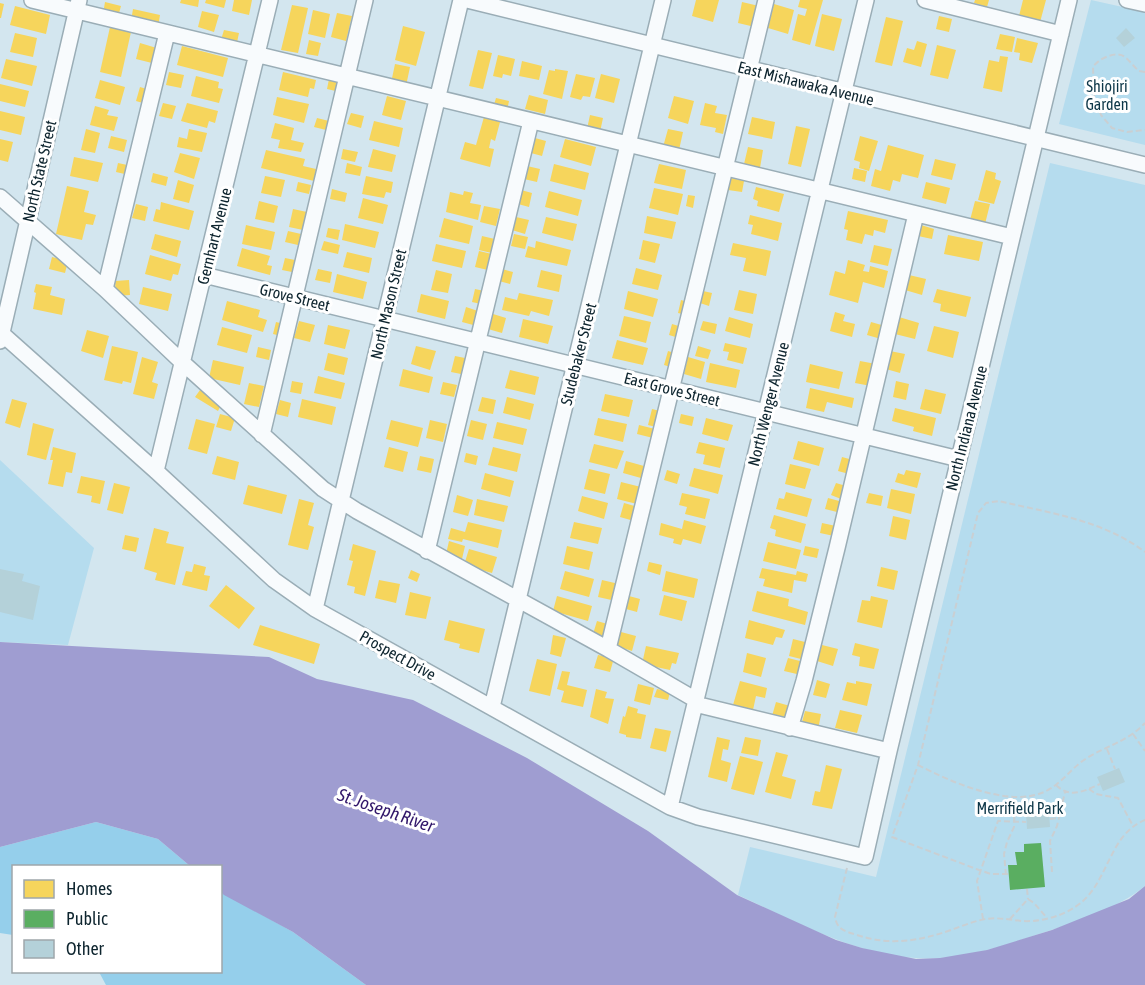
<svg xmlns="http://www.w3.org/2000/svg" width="1145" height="985" viewBox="0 0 1145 985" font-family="'Asap Condensed',sans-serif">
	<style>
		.green { fill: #b5dcee }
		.forest { fill: #95cfeb }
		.water { fill: #9f9dd1 }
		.homes { fill: #f6d55c }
		.public { fill: #5aae61 }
		.building { fill: #b4d1d9 }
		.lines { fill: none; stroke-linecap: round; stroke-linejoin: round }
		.minor-casing { stroke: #9aadb6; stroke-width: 18 }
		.path { stroke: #cacfd2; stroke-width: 2; stroke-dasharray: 6 3; stroke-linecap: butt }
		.minor { stroke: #f8fbfd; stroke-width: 15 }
		.labels { text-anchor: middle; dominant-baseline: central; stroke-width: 6; stroke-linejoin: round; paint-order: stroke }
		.street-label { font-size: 16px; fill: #0d242e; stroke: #fff }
		.park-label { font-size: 16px; fill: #0e3748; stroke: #fff }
		.water-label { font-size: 18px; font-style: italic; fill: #31176a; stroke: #fff }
	</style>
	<rect width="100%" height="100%" fill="#d3e6ef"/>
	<path class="green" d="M1091,0l54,12v133l-86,-21z
		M1050,163l95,22v701c-27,22 -70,37 -103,47 -33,11 -67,23 -102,25 -72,5 -139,-34 -202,-63l12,-48 126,30z
		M0,460l94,88 -26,97 -68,-3z"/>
	<path class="forest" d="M96,822l62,17 32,27h-176l-1,69 -13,-2v-86z
		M221,892l72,40 73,53h-260l-7,-13h121z"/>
	<path class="water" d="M0,642l269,15 48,22 96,21 114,58 121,73 89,64 99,45 26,8 54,11 24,-1 47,-8 65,-20 77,-31 16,-13v99h-779l-73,-53 -69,-37 -3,-3 -1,-26h-30l-32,-27 -62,-17 -96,25z"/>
	<path class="homes" d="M181,0h18l-1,7 -18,-4z
		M206,0h20l-2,8 -19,-5z
		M234,0h18l-3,15 -17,-4z
		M696,0h23l-6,22 -21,-6z
		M800,0h23l-13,45 -18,-5 6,-26 7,2 2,-7 -9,-2z
		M975,0h14l-2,7 -13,-4z
		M1023,0h23l-7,26 -21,-6z
		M105,2l16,4 -3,11 -15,-3z
		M742,2l17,4 -4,21 -17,-4z
		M0,3l4,1 -3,14h-1z
		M774,4l20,6 -6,24 -20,-6z
		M292,5l16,3 -10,45 -17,-3z
		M15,6l35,9 -4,19 -36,-9z
		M133,9l27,6 -2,12 -27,-6z
		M313,10l17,4 -5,24 -17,-4z
		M202,11l17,4 -5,17 -16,-5z
		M337,13l15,3 -6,25 -15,-4z
		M822,14l20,5 -8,32 -19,-5z
		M939,16l13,3 -3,13 -13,-3z
		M886,17l17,4 -11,45 -17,-4z
		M403,26l22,6 -9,34 -21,-6z
		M110,27l21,5 -10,45 -21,-5z
		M224,30l15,3 -3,14 -16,-4z
		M15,33l22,5 -4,19 -23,-5z
		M1000,34l15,3 -3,15 -16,-3z
		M1017,38l21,5 -6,20 -13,-3 1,-7 -6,-1z
		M309,40l12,3 -3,13 -12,-2z
		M917,41l10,3 -6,23 -18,-5 4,-14 7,2z
		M140,43l20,6 -4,15 -20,-5z
		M937,45l19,5 -8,29 -18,-4z
		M182,46l46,12 -5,19 -46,-12z
		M478,50l14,3 -9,36 -14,-3z
		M498,55l17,4 -4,17 -8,-2 -1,4 -9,-2z
		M1000,56l8,1 -6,35 -19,-4 6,-28 10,2z
		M6,59l31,7 -5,20 -31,-8z
		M522,61l20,5 -3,14 -20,-4z
		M395,64l15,3 -4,19 -15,-3z
		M555,69l13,2 -6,28 -19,-5 6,-24 6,1z
		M169,72l15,3 -3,13 -15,-3z
		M283,72l33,8 -2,9 -4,-1 -2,9 -29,-7z
		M576,74l19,4 -5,19 -7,-1 -2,4 -11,-3z
		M601,74l19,5 -6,24 -19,-5z
		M196,76l23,6 -1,6 5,1 -4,14 -28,-7z
		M329,79l13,3 -2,10 -13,-3z
		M100,80l25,7 -5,18 -25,-7z
		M0,84l29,7 -4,16 -25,-6z
		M140,87l10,3 -4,14 -10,-3z
		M529,95l19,5 -3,14 -20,-5z
		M387,96l19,5 -5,19 -19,-5z
		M674,96l20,5 -6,23 -20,-6z
		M277,97l32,7 -5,19 -31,-8z
		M496,98l13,3 -2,10 -14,-3z
		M163,103l13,3 -4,13 -13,-3z
		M187,103l31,8 -3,12 -6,-2 -2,7 -26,-7z
		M705,103l12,3 -2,7 12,2 -4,19 -8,-2 1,-4 -16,-3z
		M95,106l14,4 -2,5 11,2 -4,14 -24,-6z
		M0,111l25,6 -4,18 -21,-5z
		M351,113l13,3 -3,12 -14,-4z
		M590,115l13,3 -3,14 -13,-3z
		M484,117l16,5 -5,19 -4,-2 -2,9 5,1 -4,18 -30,-8 5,-17 11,3z
		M752,117l23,5 -3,17 -24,-5z
		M317,118l12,3 -3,9 -12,-3z
		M374,121l29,7 -4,19 -30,-7z
		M275,123l19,5 -3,12 13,3 -3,9 -23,-4 2,-8 -9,-2z
		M796,126l14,3 -9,38 -13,-3z
		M86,129l14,4 -5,20 -14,-3z
		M189,129l18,4 -5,19 -25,-5 2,-10 8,2z
		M668,129l15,3 -4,18 -16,-3z
		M111,136l16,4 -3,12 -16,-4z
		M860,136l18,5 -9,30 -10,-3 1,-6 -6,-2z
		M535,138l11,3 -4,15 -11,-3z
		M0,139l13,3 -5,20 -8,-2z
		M565,139l31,8 -5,19 -31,-9z
		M888,145l36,10 -6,23 -16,-4 -2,8 -7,-2 -3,11 -19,-5 4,-17 6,2z
		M748,147l15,3 -3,18 -16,-4z
		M343,149l15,3 -3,10 -14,-3z
		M373,149l23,6 -4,17 -24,-5z
		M266,150l39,9 -2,7 13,3 -2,12 -53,-13z
		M180,153l20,5 -6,21 -20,-7z
		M74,157l29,6 -5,19 -28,-6z
		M935,159l21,5 -4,16 -21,-5z
		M118,163l14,3 -3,9 -13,-3z
		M347,163l15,4 -2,9 -15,-3z
		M554,164l35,9 -4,17 -35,-9z
		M659,164l27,6 -4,19 -28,-6z
		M527,166l13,3 -3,13 -13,-3z
		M854,168l13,3 -2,11 -13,-3z
		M986,170l10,3 -1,6 6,2 -7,23 -16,-4z
		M153,173l15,4 -2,9 -15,-4z
		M265,176l20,4 -4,17 -20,-4z
		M366,176l27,6 -2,11 -5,-1 -2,6 -22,-4z
		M731,178l13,3 -2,11 -14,-2z
		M178,180l16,5 -5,18 -16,-4z
		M298,182l13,3 -2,9 -13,-3z
		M926,182l24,6 -4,16 -24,-6z
		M67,186l22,5 -5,21 12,3 -3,10 -7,-1 -4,16 -26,-6z
		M756,187l28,7 -5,18 -22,-6 1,-5 -5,-2z
		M654,188l29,6 -5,21 -29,-7z
		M332,189l15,4 -2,9 -15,-3z
		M521,190l11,3 -3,14 -11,-3z
		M464,191l9,2 -3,10 11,2 -3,15 -32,-8 4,-20 13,3z
		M549,191l33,9 -4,16 -33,-9z
		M688,195l7,1 -2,12 -7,-2z
		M363,198l25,7 -5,19 -25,-6z
		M259,201l19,5 -4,17 -19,-4z
		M975,201l15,3 -6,24 -15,-4z
		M161,202l33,9 -5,19 -36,-9 3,-12 4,1z
		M136,204l12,3 -3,14 -13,-3z
		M484,206l16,3 -4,17 -16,-4z
		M293,209l14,3 -4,18 -14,-3z
		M848,211l40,9 -3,13 -11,-3 -1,6 -8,-2 -3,10 -16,-4 2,-10 -4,-1z
		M750,215l32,8 -4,18 -27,-7 2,-9 -5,-1z
		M647,216l29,6 -4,17 -28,-6z
		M516,217l13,3 -4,14 -13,-4z
		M546,217l31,7 -4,17 -31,-8z
		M444,218l29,8 -4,18 -30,-7z
		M345,224l34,8 -4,16 -33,-8z
		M246,225l29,7 -4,18 -29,-6z
		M921,225l13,4 -2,10 -14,-3z
		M328,228l12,2 -2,10 -12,-3z
		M288,231l13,3 -3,11 -13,-3z
		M155,234l26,7 -4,16 -26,-8z
		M514,234l14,3 -3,12 -14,-3z
		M948,235l35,7 -4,19 -35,-7z
		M482,236l17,4 -3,14 -17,-4z
		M643,240l17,4 -5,19 -16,-4z
		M324,241l16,4 -2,9 -17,-4z
		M536,241l35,9 -4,16 -42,-9 3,-11 7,2z
		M733,243l38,8 -5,25 -23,-5 3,-13 -16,-3z
		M436,244l30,7 -4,17 -30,-7z
		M874,245l18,4 -4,17 -18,-4z
		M242,248l28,8 -3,9 5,1 -2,9 -33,-9z
		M479,251l17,4 -4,16 -17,-4z
		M347,252l25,6 -3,15 -26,-6z
		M150,255l31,9 -3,11 -5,-1 -2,7 -26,-7z
		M52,257l16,4 -3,12 -16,-4z
		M285,258l15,3 -3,12 -15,-3z
		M848,260l17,5 -2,6 6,1 1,-6 18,5 -4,17 -21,-6 -5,21 -29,-8 6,-24 10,3z
		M636,268l26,7 -4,15 -26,-6z
		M318,269l14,3 -2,11 -15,-3z
		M502,269l11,3 -3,12 -11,-3z
		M436,270l16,4 -4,19 -17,-3z
		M541,270l21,5 -3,17 -22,-5z
		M337,274l30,8 -4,17 -30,-7z
		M909,275l17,4 -4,16 -17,-5z
		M129,280l1,15 -14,1 -1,-15z
		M36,284l16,3 -2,8 15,4 -3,16 -29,-6 3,-16 -2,-1z
		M143,287l29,7 -4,17 -29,-7z
		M475,289l9,2 -3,13 -9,-2z
		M937,289l34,8 -5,20 -26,-6 1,-7 -8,-2z
		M739,290l18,4 -4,20 -19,-4z
		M628,291l30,8 -5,18 -29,-8z
		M703,291l9,2 -3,13 -9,-3z
		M519,293l34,7 -4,16 -18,-5 -2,5 -27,-6 3,-13 12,3z
		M421,294l28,7 -4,18 -28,-7z
		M681,300l10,3 -4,12 -9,-2z
		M227,301l33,9 -2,7 9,3 -4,12 -41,-12z
		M466,307l15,5 -4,14 -15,-4z
		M835,312l10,3 -2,6 12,3 -3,13 -22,-6z
		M493,314l13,4 -4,15 -14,-4z
		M624,316l27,6 -5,21 -27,-7z
		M729,317l24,7 -3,14 -25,-7z
		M899,317l20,6 -4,16 -20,-5z
		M523,319l30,7 -5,18 -29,-7z
		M299,321l16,4 -5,17 -16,-4z
		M703,321l14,3 -2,10 -15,-4z
		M276,322l8,2 -3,12 -8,-2z
		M871,322l14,4 -4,13 -14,-4z
		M672,324l13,4 -3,11 -13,-4z
		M328,325l22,5 -5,19 -21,-5z
		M934,326l25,6 -6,26 -26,-7z
		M222,327l30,8 -5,18 -30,-8z
		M87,330l22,6 -6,22 -22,-7z
		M617,340l31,8 -5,17 -31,-7z
		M725,343l22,5 -4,16 -16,-4 2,-8 -6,-1z
		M112,346l26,6 -7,31 -8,-2 -1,3 -18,-4z
		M416,346l20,5 -6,19 -19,-6z
		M698,346l13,4 -3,9 -13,-3z
		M258,347l13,3 -2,10 -13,-3z
		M668,351l10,3 -4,14 -10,-3z
		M890,351l15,3 -5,19 -14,-4z
		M328,353l20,5 -4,17 -20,-5z
		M455,356l15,3 -4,16 -15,-3z
		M142,357l16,5 -6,20 6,2 -4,15 -21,-5z
		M688,357l17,5 -4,17 -17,-5z
		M213,360l31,7 -4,18 -31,-7z
		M860,361l16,3 -5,22 -16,-3z
		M710,363l30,7 -4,18 -30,-6z
		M810,364l33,8 -4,17 -33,-7z
		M403,369l30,8 -4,16 -30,-7z
		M510,370l29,7 -4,18 -30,-7z
		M318,376l27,7 -4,16 -27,-6z
		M292,381l11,2 -2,11 -11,-2z
		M896,381l13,3 -3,16 -13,-3z
		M443,382l14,3 -3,12 -14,-3z
		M249,383l15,3 -5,21 -15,-3z
		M810,388l44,10 -2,10 -25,-6 -3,10 -18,-4z
		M925,389l21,5 -5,20 -21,-5z
		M200,390l22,13 -4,8 -23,-14z
		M605,394l28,6 -4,17 -28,-6z
		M482,397l14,3 -3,14 -15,-3z
		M507,397l27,7 -4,16 -27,-7z
		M12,399l15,4 -7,25 -15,-5z
		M302,399l34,8 -4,18 -34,-8z
		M280,400l11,3 -3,14 -12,-3z
		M895,408l41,10 -4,18 -19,-5 1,-4 -22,-6z
		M652,409l12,3 -4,16 -12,-3z
		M220,414l15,4 -4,13 -15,-4z
		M681,414l13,3 -2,9 -13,-3z
		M598,418l29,6 -4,18 -29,-7z
		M706,418l27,7 -5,16 -26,-7z
		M196,419l19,5 -8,30 -19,-5z
		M391,420l32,8 -5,19 -32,-8z
		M430,420l17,4 -4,18 -17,-4z
		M471,420l16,4 -4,16 -16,-4z
		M497,422l30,7 -4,16 -30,-7z
		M33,423l21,6 -8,31 -19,-5z
		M639,425l16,4 -2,9 -16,-4z
		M798,441l26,7 -5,18 -26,-7z
		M699,442l26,6 -5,20 -17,-4 2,-9 -9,-2z
		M594,444l30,7 -7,18 -28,-7z
		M53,447l23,6 -4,20 -6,-1 -3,15 -15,-3 5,-24h-3z
		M389,447l19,5 -5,20 -19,-5z
		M493,447l28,7 -4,18 -29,-7z
		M466,453l12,3 -2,9 -12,-3z
		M217,456l22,6 -4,18 -23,-6z
		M420,456l14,3 -3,14 -14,-3z
		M842,457l11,3 -4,14 -11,-3z
		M626,461l18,5 -3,12 -18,-5z
		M790,464l21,5 -6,20 -20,-5z
		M694,468l29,7 -5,19 -29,-8z
		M589,469l21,5 -5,20 -21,-5z
		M667,470l13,4 -3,10 -13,-4z
		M906,470l15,3 -4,15 -22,-6 3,-9 6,2z
		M485,473l29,8 -4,16 -29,-8z
		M81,476l24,5 -5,23 -9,-2 1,-6 -15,-3z
		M621,482l20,5 -4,17 -20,-5z
		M114,483l16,4 -7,27 -16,-4z
		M836,483l10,3 -5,13 -10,-4z
		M248,485l39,10 -5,19 -39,-10z
		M891,489l24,5 -4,20 -24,-6z
		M786,492l26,7 -5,18 -31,-8 3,-11 5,1z
		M682,493l28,6 -5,20 -20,-5 2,-7 -8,-2z
		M869,493l14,3 -2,10 -15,-3z
		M457,495l16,5 -5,16 -15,-4z
		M582,496l26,7 -4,16 -26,-8z
		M828,498l15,4 -2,11 -16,-4z
		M299,499l15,4 -6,22 6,2 -6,23 -20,-5z
		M477,499l31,7 -4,16 -30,-7z
		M624,503l14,4 -4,14 -14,-4z
		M774,515l32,9 -5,19 -26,-7 1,-6 -6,-2z
		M893,516l17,4 -4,20 -17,-4z
		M684,520l22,6 -5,18 -18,-5 -2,6 -8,-2 1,-4 -15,-4 2,-12 21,6z
		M468,522l34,8 -4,18 -35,-9 -1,3 -14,-3 3,-11 14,4z
		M574,522l28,6 -4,16 -28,-6z
		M822,523l14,3 -2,10 -14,-3z
		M154,528l15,4 -3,11 18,4 -9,38 -20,-5 2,-7 -13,-4z
		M125,535l14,3 -3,14 -14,-3z
		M449,541l16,5 -3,13 -16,-5z
		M768,542l33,8 -5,19 -33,-8z
		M353,544l23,7 -11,45 -11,-3 1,-6 -8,-2 6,-24 -4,-1z
		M567,546l26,6 -4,18 -26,-6z
		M805,546l14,3 -2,9 -14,-3z
		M469,549l28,8 -5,16 -28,-8z
		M649,562l13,3 -2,10 -13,-4z
		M194,564l12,3 -2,8 6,1 -3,15 -25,-6 4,-14 6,1z
		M881,567l17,4 -4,19 -17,-4z
		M762,568l34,7 1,-4 11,3 -2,8 -12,-2 -2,13 -29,-7 2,-7 -6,-1z
		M411,570l9,4 -3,8 -9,-4z
		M565,571l29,8 -5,18 -29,-8z
		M666,571l32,8 -4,19 -32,-7z
		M379,580l21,4 -4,19 -21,-5z
		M602,580l17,4 -3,17 -18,-4z
		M226,585l29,23 -16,21 -30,-23z
		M757,591l32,8 -1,7 20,6 -3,13 -53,-14z
		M410,592l21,5 -5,22 -21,-4z
		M664,595l23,6 -5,20 -23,-6z
		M557,596l35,10 -4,15 -35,-10z
		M629,596l11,3 -3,13 -11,-3z
		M871,596l17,4 -6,28 -25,-6 5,-22 8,1z
		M449,620l36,9 -6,24 -20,-5 1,-4 -16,-4z
		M749,620l36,10 -3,8 -6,-1 -3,8 -28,-7z
		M597,621l14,4 -4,13 -14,-4z
		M260,625l60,19 -6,20 -61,-19z
		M621,632l15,4 -4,15 -15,-5z
		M553,635l13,3 -5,19 -11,-3z
		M793,639l16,4 -4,17 -16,-4z
		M855,643l24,6 -5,20 -15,-3 1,-9 -8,-2z
		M822,645l16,4 -5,17 -16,-5z
		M646,646l33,7 -3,11 -4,-1 -2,7 -28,-6z
		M747,653l19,5 -5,19 -18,-5z
		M598,655l16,3 -4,14 -16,-4z
		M788,658l16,4 -3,13 -17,-4z
		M537,659l20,5 -7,32 -21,-5z
		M562,671l8,1 -3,13 20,5 -4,17 -22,-5 3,-11 -7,-2z
		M817,680l13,4 -4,14 -13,-3z
		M740,681l27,7 -2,10 -9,-2 -3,14 -20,-5z
		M856,681l16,3 -5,22 -25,-6 5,-18 9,2z
		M638,684l16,4 -4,17 -16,-4z
		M596,689l11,3 -2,6 9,1 -6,25 -18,-7z
		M657,689l13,3 -2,8 -14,-3z
		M776,702l14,4 -4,14 -14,-4z
		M628,706l10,3 -1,4 9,2 -5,24 -15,-2v-2l-7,-2 4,-17 2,1z
		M840,710l22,5 -5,18 -22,-5z
		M805,711l16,3 -3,16 -17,-4z
		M655,728l16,3 -5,21 -16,-4z
		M717,737l13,3 -2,10 -5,-1 -2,11 10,3 -4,19 -19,-5z
		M745,737l16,3 -3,16 -17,-3z
		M776,752l12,3 -6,21 14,4 -5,19 -26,-7z
		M740,756l23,6 -9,33 -23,-6z
		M826,765l16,4 -10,40 -20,-4 3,-14 5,1z"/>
	<path class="public" d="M1041,843l4,44 -35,3 -2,-25h9l-2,-13h9v-8z"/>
	<path class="building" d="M1126,28l9,10 -11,9 -8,-9z
		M0,569l24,5 -2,7 18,5 -7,34 -33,-8z
		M1119,768l6,14 -22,9 -6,-14z
		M1049,812l1,15 -23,2 -1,-15z"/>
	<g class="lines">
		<g class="minor-casing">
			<path id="minor" d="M32,0l980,237
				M467,0l678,165
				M925,0l136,34
				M1127,0l18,4
				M0,197l105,92 78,74 140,126 34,22 251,138 88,51
				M204,275l755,184
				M105,289l62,-256
				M0,332l156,139 118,109 41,29 355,198 28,10 167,40 24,-106 180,-751
				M0,341l79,-341
				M262,435l103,-435
				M156,471l114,-471
				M427,551l104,-430
				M315,609l146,-609
				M608,649l158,-649
				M695,704l194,47
				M492,707l171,-707
				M790,728l14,-47 33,-133 79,-334
				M670,807l196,-807"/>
		</g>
		<path class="path" d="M1145,72l-6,-1c-5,-4 -9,-10 -14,-14 -9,-7 -27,2 -32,10l1,30 7,18 11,13 15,4 18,-2
			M1133,734l12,17
			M1107,749l8,20
			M918,765c33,17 95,45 130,25 15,-8 24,-23 39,-32 21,-13 40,-16 58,-35
			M1056,785c14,14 28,6 44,-1
			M1089,789l7,5 22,4 15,28
			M1050,819l8,-1
			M847,868l-12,49c2,13 10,14 22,18 33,11 62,6 94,-5 11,-4 23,-9 35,-11 12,-2 24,1 36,2 18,1 38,-4 53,-14 34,-21 32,-72 70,-87
			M1052,872l-2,-31 7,-15 8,-34
			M1008,874h-17l-12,-4 -87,-33 26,-72 60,-252 8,-10 13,-2c50,12 104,19 146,51
			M1006,875l-2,-21 3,-12 7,-15 1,-28
			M1027,889l1,10
			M1028,899l6,4 13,15
			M983,919l-6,-38 21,-60 28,1
			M1010,919l18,-20"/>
		<use href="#minor" class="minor"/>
	</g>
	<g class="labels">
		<g class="street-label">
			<text transform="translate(806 83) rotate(14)">East Mishawaka Avenue</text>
			<text transform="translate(39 171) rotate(-77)">North State Street</text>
			<text transform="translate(214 236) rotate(-76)">Gernhart Avenue</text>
			<text transform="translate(295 297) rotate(14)">Grove Street</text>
			<text transform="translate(388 304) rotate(-77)">North Mason Street</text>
			<text transform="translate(578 354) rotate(-76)">Studebaker Street</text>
			<text transform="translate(672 389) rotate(14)">East Grove Street</text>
			<text transform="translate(768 404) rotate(-76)">North Wenger Avenue</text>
			<text transform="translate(966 428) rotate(-76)">North Indiana Avenue</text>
			<text transform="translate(398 655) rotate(29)">Prospect Drive</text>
		</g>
		<g class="park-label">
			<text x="1107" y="86">Shiojiri<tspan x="1107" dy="18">Garden</tspan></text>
			<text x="1020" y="808">Merrifield Park</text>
		</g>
		<g class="water-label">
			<text transform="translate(386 810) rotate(19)">St. Joseph River</text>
		</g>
	</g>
	<rect x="12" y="865" width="210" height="108" fill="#ffffff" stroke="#9ea7ab" stroke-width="1.5"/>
	<rect x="24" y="880" width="30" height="18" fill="#f6d55c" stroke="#9ea7ab" stroke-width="1.5"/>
	<text x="66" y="895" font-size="18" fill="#0d242e">Homes</text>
	<rect x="24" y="910" width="30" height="18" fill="#5aae61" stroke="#9ea7ab" stroke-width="1.5"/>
	<text x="66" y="925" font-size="18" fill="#0d242e">Public</text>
	<rect x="24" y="940" width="30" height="18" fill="#b4d1d9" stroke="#9ea7ab" stroke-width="1.5"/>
	<text x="66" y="955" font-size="18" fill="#0d242e">Other</text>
</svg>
